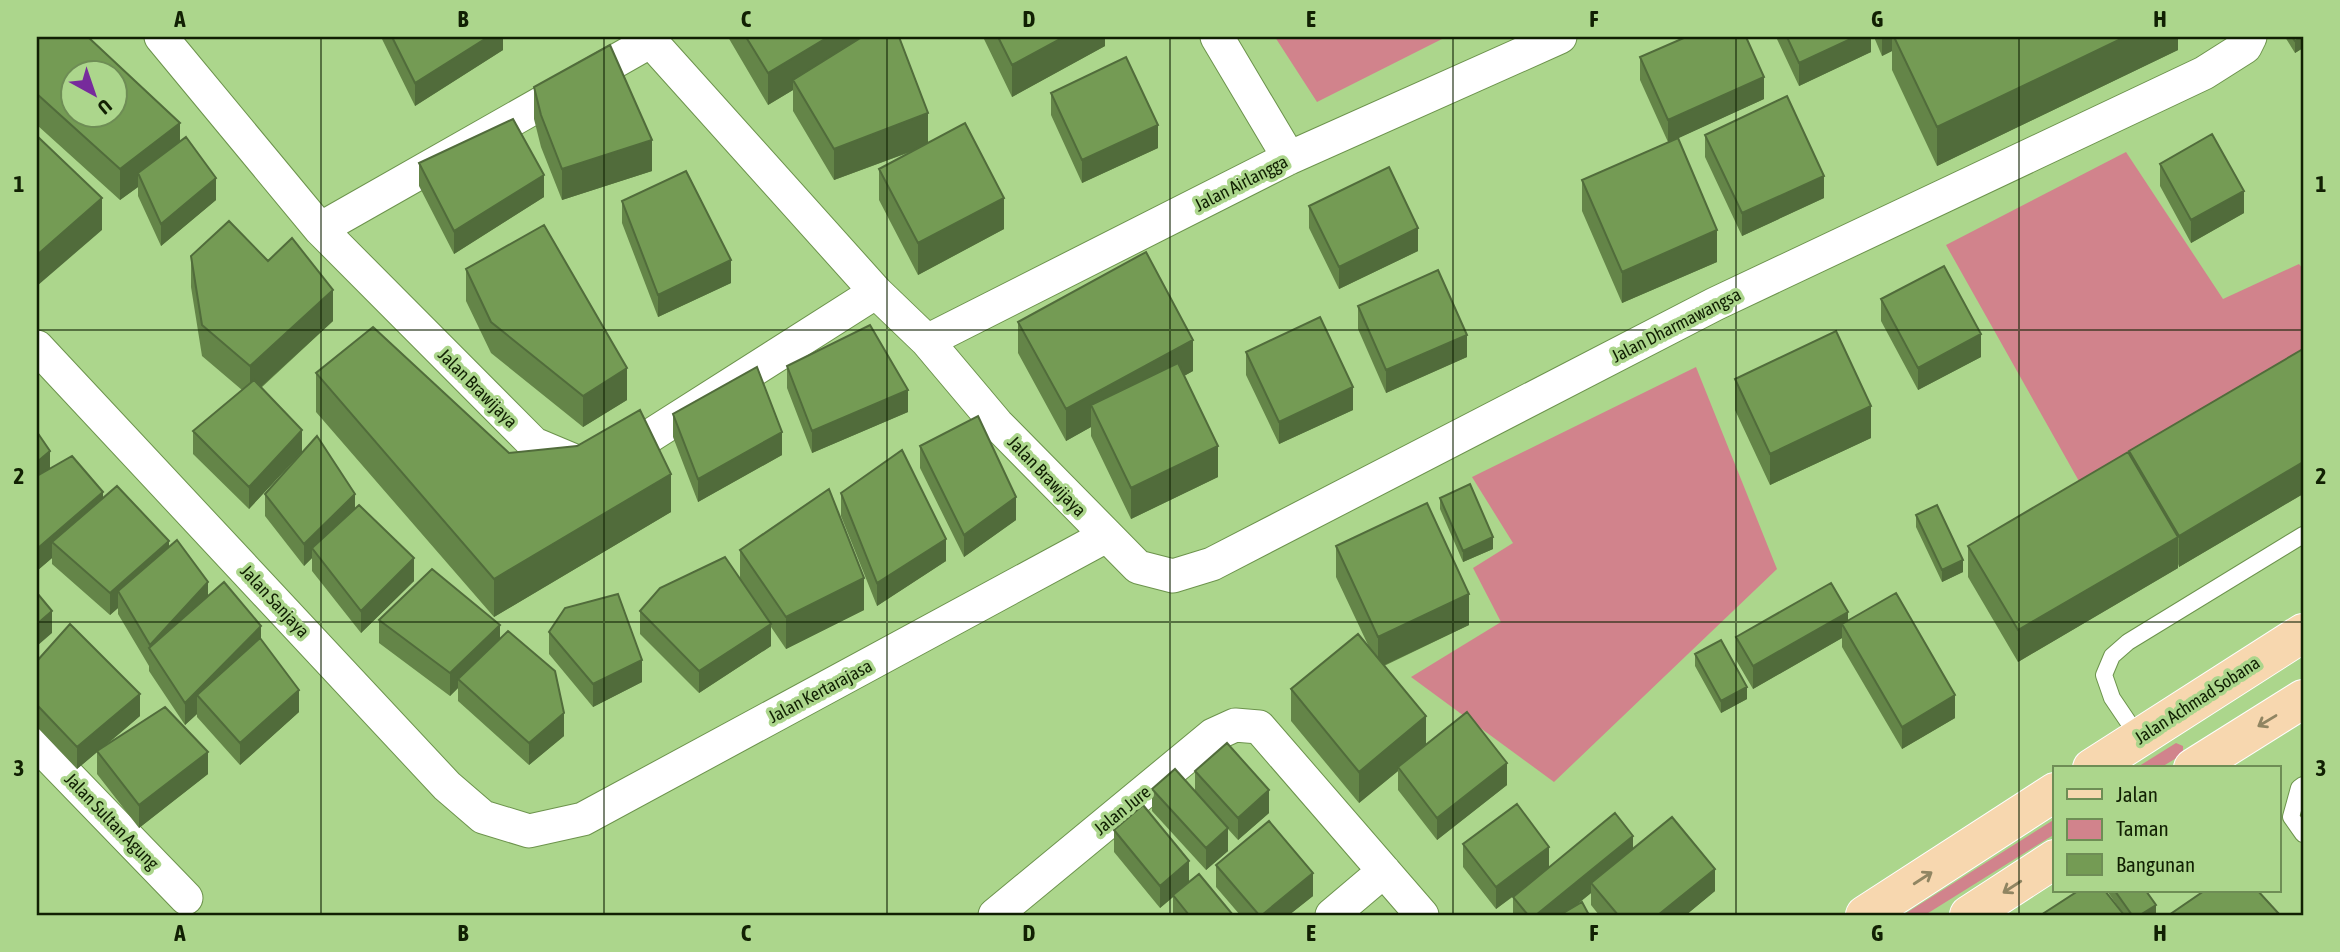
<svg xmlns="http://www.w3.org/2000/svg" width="2340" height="952" viewBox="0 0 2340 952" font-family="'Asap Condensed',sans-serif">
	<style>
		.green { fill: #d1838c }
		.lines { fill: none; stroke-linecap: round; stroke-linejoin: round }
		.service-casing { stroke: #6c934c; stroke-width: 18 }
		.minor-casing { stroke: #6c934c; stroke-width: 35 }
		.primary-casing { stroke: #fff; stroke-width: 40 }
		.service { stroke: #fff; stroke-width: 16 }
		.minor { stroke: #fff; stroke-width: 33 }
		.primary { stroke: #f7d7af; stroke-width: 38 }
		.wall { fill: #648548 }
		.shaded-wall { fill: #516c3b }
		.building { fill: #749b54; stroke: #516c3b; stroke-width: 2; fill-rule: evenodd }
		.oneway { stroke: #908562 }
		.grid { fill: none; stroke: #112003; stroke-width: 2; stroke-opacity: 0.55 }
		.labels { text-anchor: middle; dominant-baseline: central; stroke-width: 7; stroke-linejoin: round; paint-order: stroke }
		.street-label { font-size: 18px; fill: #112003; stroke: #acd68c }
		.neatline { fill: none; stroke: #112003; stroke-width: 2.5 }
		.grid-label { font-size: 23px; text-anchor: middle; font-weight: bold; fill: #112003 }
	</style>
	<rect width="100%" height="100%" fill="#acd68c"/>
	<path class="green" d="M1275,37h171l-129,65z
		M2126,152l97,147 76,-35 4,5v81l-43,29 -180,104 -134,-238z
		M1696,367l81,202 -223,213 -143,-105 90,-55 -28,-54 40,-25 -41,-66z
		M2176,743l7,3v8l-23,14h-24z
		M2055,819v15l-130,81h-22z"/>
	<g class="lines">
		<g class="service-casing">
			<path id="service" d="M2139,738l-27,-40 -8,-23 8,-19 16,-14 175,-107
				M2303,785l-4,3 -8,29 12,17"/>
		</g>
		<g class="minor-casing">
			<path id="minor" d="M161,37l159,192 214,215 50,21 39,-12 253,-161
				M647,37l229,255 51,49 70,83 141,143 35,9 39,-12 503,-260 489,-231 41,-26 5,-10
				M1217,37l72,121
				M320,229l331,-188
				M927,341l362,-183 271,-121
				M37,347l410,439 36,31 46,14 54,-12 523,-283
				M37,744l149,154
				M995,915l218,-180 22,-10 24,2 163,188
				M1332,915l52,-44"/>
		</g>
		<g class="primary-casing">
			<path id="primary" d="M2092,768l211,-135
				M2193,768l110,-69
				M1865,915l190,-123
				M1969,915l86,-56"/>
		</g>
		<use href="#service" class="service"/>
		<use href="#minor" class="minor"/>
		<use href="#primary" class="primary"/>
	</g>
	<path class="wall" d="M37,37l143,104 36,59 -55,46 -23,-50v-9l-18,13 -83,-75z
		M381,37h122v13l-88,56z
		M728,37h171l29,105 76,87 -86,46 -39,-75v-31l34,-18 -79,29 -41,-69v-21l-25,15z
		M983,37h122v9l-93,51z
		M1776,37h95v15l-72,34z
		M1874,37h304v13l-241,116 -45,-96v-19l-10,5z
		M2285,37h18v11l-8,5z
		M2303,56v16l-1,-3v-12z
		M1640,57l124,42 -86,39 39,124 -95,41 -40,-92v-31l86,-38 -28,-62z
		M534,87l118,84 -90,29 -21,-53 -7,-28z
		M1051,93l107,55 -76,35 -31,-68z
		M1705,135l119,63 -82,38 -37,-79z
		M419,163l125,34 -90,57 -35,-68z
		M2160,164l84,49 -53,30 -31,-57z
		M622,201l109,82 -73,34 -36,-94z
		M1309,206l109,45 -79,38 -30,-61z
		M191,256l77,5 65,60 -72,67 41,64 -53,57 -56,-55v-23l49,-41 -40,-34 -11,-69z
		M466,269l161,131 -44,27 -92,-74 -25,-52z
		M1881,299l100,58 -63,33 -37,-69z
		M1358,306l109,51 -81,36 -28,-64z
		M1018,322l175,49 -9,5 34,101 -87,42 -40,-83v-9l-25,14 -48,-88z
		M2303,349v145l-124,73 -1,-3v4l-160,94 -50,-85v-31l161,-92v-3z
		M1246,352l107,58 -74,34 -33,-69z
		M787,366l121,46 -96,41 -25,-65z
		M316,373l193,80 162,59 -177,105 -178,-205z
		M1735,379l136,59 -101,47 -35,-75z
		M673,414l109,41 -84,47 -25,-65z
		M37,432l13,36 53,30 66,49 39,49 53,44 38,72 -59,53 -43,-48v-3l-12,11 -36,-54v-5l-31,-52v-6l-8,7 -58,-51v-6l-14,12 -1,-2z
		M920,446l96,74 -52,37 -44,-89z
		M841,493l105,68 -69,45 -36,-90z
		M265,494l90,15 59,72 -53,52 -49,-62v-13l-8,8 -39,-50z
		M1440,498l53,51 -30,13 -23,-53z
		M1916,515l47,57 -21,10 -26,-55z
		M1336,546l133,79 -85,41 42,79 81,40 -70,55 -39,-50v-19l-39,32 -68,-82v-32l78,-42 -33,-70z
		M740,550l124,60 -78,39 -15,-22v19l-72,47 -59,-59v-23l100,-32z
		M379,620l121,19 64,97 -35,29 -71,-64v-13l-8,8 -71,-53z
		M1848,621l107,97 -53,31 -60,-102v-9l-89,51 -17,-29v-23z
		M549,632l93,50 -49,25 -44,-53z
		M1695,654l52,45 -26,14 -26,-47z
		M37,661l103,55 -36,31 104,27 -69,54 -42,-54v-22l-20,17 -40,-42z
		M1195,771l74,42 -31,27 -10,-11v22l-22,19 -54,-59v-22l43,3z
		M1114,830l75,52 44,33h-60v-18l-13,11 -46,-56z
		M1463,844l86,24 84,-19 82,42 -29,24h-87l-8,-10v-12l-16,13 14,9h-76v-18l13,-10 -30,22 -33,-42z
		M1216,865l97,31 -24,19h-49l-24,-28z
		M2107,891h39l10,24h-32z"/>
	<path class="shaded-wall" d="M488,37h15v13l-88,56v-23z
		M828,37h38l-73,43v10l-25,15v-32z
		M1064,37h41v9l-93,51v-32z
		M1855,37h16v15l-72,34v-23z
		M1882,37h10v14l-10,5z
		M2125,37h53v13l-241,116v-39z
		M2302,37h1v11l-8,5v-12z
		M1764,77v22l-96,44v-23z
		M928,113v32l-94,35v-31z
		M180,123v32l-42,18v14l-18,13v-31z
		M1158,125v23l-76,35v-23z
		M652,140v31l-90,29v-31z
		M544,175v22l-90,57v-23z
		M1824,176v22l-82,38v-23z
		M216,178v22l-55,46v-22z
		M2244,191v22l-53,30v-23z
		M102,198v32l-65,56v-31z
		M1004,198v31l-86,46v-32z
		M1418,228v23l-79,38v-22z
		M1717,230v32l-95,41v-31z
		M731,260v23l-73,34v-22z
		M333,290v31l-83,76v-31z
		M1981,334v23l-63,33v-22z
		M1467,335v22l-81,36v-23z
		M1193,340v31l-93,51 -9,-17v22l-25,14v-32z
		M627,368v32l-44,27v-31z
		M1353,387v23l-74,34v-22z
		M908,390v22l-96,41v-22z
		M1871,406v32l-101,47v-31z
		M302,430v22l-53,57v-22z
		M782,432v23l-84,47v-23z
		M1218,446v31l-87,42v-31z
		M50,451v23l-13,11v-23z
		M2303,462v32l-124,73v-31z
		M671,474v38l-177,105v-38z
		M103,492v23l-51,27v16l-14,12v-22z
		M355,494v23l-43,31v10l-8,8v-22z
		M1016,497v23l-52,37v-22z
		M1493,537v12l-30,13v-11z
		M2178,537v31l-160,94v-32z
		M946,539v22l-69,45v-23z
		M169,541v23l-51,27v17l-8,7v-22z
		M414,558v23l-53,52v-22z
		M1963,560v12l-21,10v-12z
		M864,578v32l-78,39v-32z
		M208,582v22l-58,46v-5z
		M1469,594v31l-91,43v-31z
		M52,611v22l-15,13v-22z
		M1848,612v22l-6,-10v14l-89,51v-23z
		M771,624v22l-72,47v-22z
		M500,625v23l-42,31v9l-8,8v-23z
		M261,626v23l-64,46v19l-12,11v-22z
		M642,660v22l-49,25v-23z
		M1747,687v12l-26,14v-12z
		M299,690v22l-59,53v-22z
		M140,694v22l-63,53v-22z
		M1955,695v23l-53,31v-22z
		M564,713v23l-35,29v-22z
		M1426,716v32l-28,19v4l-39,32v-31z
		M208,752v22l-69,54v-23z
		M1507,763v22l-70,55v-22z
		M1269,790v23l-31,27v-22z
		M1228,828v23l-22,19v-22z
		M1633,836v22l-42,25v10l-27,22h-28z
		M1549,847v22l-53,40v-22z
		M1189,861v23l-16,11v2l-13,11v-22z
		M1715,869v22l-29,24h-28z
		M1313,873v23l-24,19h-27z
		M2156,905v10h-16z"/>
	<path class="building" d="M37,37h51l92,86 -60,46 -83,-75zM74,74h42v42h-42z
		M392,37h96l-73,46z
		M746,37h82l-60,36z
		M862,37h37l29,76 -94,36 -41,-69z
		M998,37h66l-52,28z
		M1686,37h60l18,40 -96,43 -28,-63z
		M1787,37h68l-56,26z
		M1894,37h231l-188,90z
		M2292,37h10l-7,4z
		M610,45l42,95 -90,29 -21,-54 -7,-28z
		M1126,57l32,68 -76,35 -31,-67z
		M1787,96l37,80 -82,37 -37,-78z
		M513,119l31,56 -90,56 -35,-68z
		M965,123l39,75 -86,45 -39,-74z
		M2212,134l32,57 -53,29 -31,-56z
		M37,136l65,62 -65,57z
		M186,137l30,41 -55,46 -23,-51z
		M1678,138l39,92 -95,42 -40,-92z
		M1389,167l29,61 -79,39 -30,-61z
		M686,171l45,89 -73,35 -36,-94z
		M229,221l39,40 24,-23 41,52 -83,76 -48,-41 -11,-69z
		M544,225l83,143 -44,28 -92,-74 -25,-53z
		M1146,252l47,88 -127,69 -48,-87z
		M1944,266l37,68 -63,34 -37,-69z
		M1438,270l29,65 -81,35 -28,-64z
		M1320,317l33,70 -74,35 -33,-70z
		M870,325l38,65 -96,41 -25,-65z
		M373,327l136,126 68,-7 63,-36 31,64 -177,105 -178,-206z
		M1836,331l35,75 -101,48 -35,-75z
		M2303,349v113l-124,74 -50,-85z
		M1178,363l40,83 -87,42 -40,-83z
		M757,367l25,65 -84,47 -25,-65z
		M254,380l48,50 -53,57 -56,-56z
		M978,416l38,81 -52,38 -44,-89z
		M37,432l13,19 -13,11z
		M317,436l38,58 -51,50 -39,-50z
		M902,450l44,89 -69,44 -36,-90z
		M2128,452l50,85 -160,93 -50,-84z
		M72,456l31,36 -65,56 -1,-2v-70z
		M1470,484l23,53 -30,14 -23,-53z
		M117,486l52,55 -59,52 -58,-51z
		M829,489l35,89 -78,39 -46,-67z
		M1427,503l42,91 -91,43 -42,-91z
		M359,505l55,53 -53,53 -49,-63z
		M1937,505l26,55 -21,10 -26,-55z
		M177,540l31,42 -58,63 -32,-54z
		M725,557l46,67 -72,47 -59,-60 20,-23z
		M432,569l68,56 -50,48 -71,-53z
		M224,582l37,44 -76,77 -36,-55z
		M1831,583l17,29 -95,54 -17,-29z
		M37,593l15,18 -15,13z
		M1896,593l59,102 -53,32 -60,-103z
		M618,594l24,66 -49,24 -44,-52 16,-24z
		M70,624l70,70 -63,53 -40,-42v-44z
		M508,631l47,40 9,42 -35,30 -71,-64z
		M1358,634l68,82 -67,56 -68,-83z
		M260,638l39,52 -59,53 -43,-48z
		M1721,640l26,47 -26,14 -26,-47z
		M165,707l43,45 -69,53 -42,-54z
		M1467,712l40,51 -70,55 -39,-51z
		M1227,743l42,47 -31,28 -43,-47z
		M1175,769l53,59 -22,20 -54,-59z
		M1517,804l32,43 -53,40 -33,-43z
		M1143,805l46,56 -29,25 -46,-56z
		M1615,813l18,23 -97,79h-8l-15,-18z
		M1672,817l43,52 -57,46h-40l-27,-32z
		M1269,821l44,52 -51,42h-3l-43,-50z
		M1199,874l34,41h-44l-16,-20z
		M2078,891h27l19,24h-83z
		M2115,891h31l10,14 -16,10h-8z
		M2204,891h54l22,24h-111z
		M1582,902l7,13h-29z"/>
	<defs><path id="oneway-shaft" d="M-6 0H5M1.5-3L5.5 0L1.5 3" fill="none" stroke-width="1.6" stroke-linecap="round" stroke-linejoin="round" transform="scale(1.75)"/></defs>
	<g class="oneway">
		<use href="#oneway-shaft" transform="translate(2267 721) rotate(149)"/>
		<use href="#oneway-shaft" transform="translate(1923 878) rotate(-33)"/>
		<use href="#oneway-shaft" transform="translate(2012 887) rotate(147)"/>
	</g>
	<path class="grid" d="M321,37v878M604,37v878M887,37v878M1170,37v878M1453,37v878M1736,37v878M2019,37v878M37,330h2266M37,622h2266"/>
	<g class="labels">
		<g class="street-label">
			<text transform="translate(1241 183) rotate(-27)">Jalan Airlangga</text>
			<text transform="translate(1676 325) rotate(-27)">Jalan Dharmawangsa</text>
			<text transform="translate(478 388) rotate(45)">Jalan Brawijaya</text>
			<text transform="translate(1047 476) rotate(46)">Jalan Brawijaya</text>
			<text transform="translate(275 601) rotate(47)">Jalan Sanjaya</text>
			<text transform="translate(820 691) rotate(-28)">Jalan Kertarajasa</text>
			<text transform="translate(2197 700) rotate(-33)">Jalan Achmad Sobana</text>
			<text transform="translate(1122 810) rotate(-39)">Jalan Jure</text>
			<text transform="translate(112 821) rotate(46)">Jalan Sultan Agung</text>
		</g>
	</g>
	<rect width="2340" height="952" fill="none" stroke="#acd68c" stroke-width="77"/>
	<rect x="2053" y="766" width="228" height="126" fill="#acd68c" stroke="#6e8d55" stroke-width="2"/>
	<rect x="2067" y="789" width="35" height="10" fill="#f7d7af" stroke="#6e8d55" stroke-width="2"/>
	<text x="2116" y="802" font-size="21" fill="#112003">Jalan</text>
	<rect x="2067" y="819" width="35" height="21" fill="#d1838c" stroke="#6e8d55" stroke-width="2"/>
	<text x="2116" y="836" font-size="21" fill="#112003">Taman</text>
	<rect x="2067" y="854" width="35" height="21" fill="#749b54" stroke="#6e8d55" stroke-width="2"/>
	<text x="2116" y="872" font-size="21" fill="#112003">Bangunan</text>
	<g transform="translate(94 94) rotate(140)"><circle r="33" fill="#acd68c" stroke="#6e8d55" stroke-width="2"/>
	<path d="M0-5L12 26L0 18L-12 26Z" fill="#772b9c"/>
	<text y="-10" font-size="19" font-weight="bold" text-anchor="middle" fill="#112003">U</text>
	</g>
	<rect x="38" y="38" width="2264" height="876" class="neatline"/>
	<g class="grid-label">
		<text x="180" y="27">A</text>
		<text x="463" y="27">B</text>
		<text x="746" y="27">C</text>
		<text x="1029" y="27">D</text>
		<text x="1311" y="27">E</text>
		<text x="1594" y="27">F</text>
		<text x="1877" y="27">G</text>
		<text x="2160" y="27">H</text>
		<text x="19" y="192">1</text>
		<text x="2321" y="192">1</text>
		<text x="19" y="484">2</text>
		<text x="2321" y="484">2</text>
		<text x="19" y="776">3</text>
		<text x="2321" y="776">3</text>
		<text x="180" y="941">A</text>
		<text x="463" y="941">B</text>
		<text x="746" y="941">C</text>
		<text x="1029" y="941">D</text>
		<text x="1311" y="941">E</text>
		<text x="1594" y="941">F</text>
		<text x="1877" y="941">G</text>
		<text x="2160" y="941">H</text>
	</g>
</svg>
